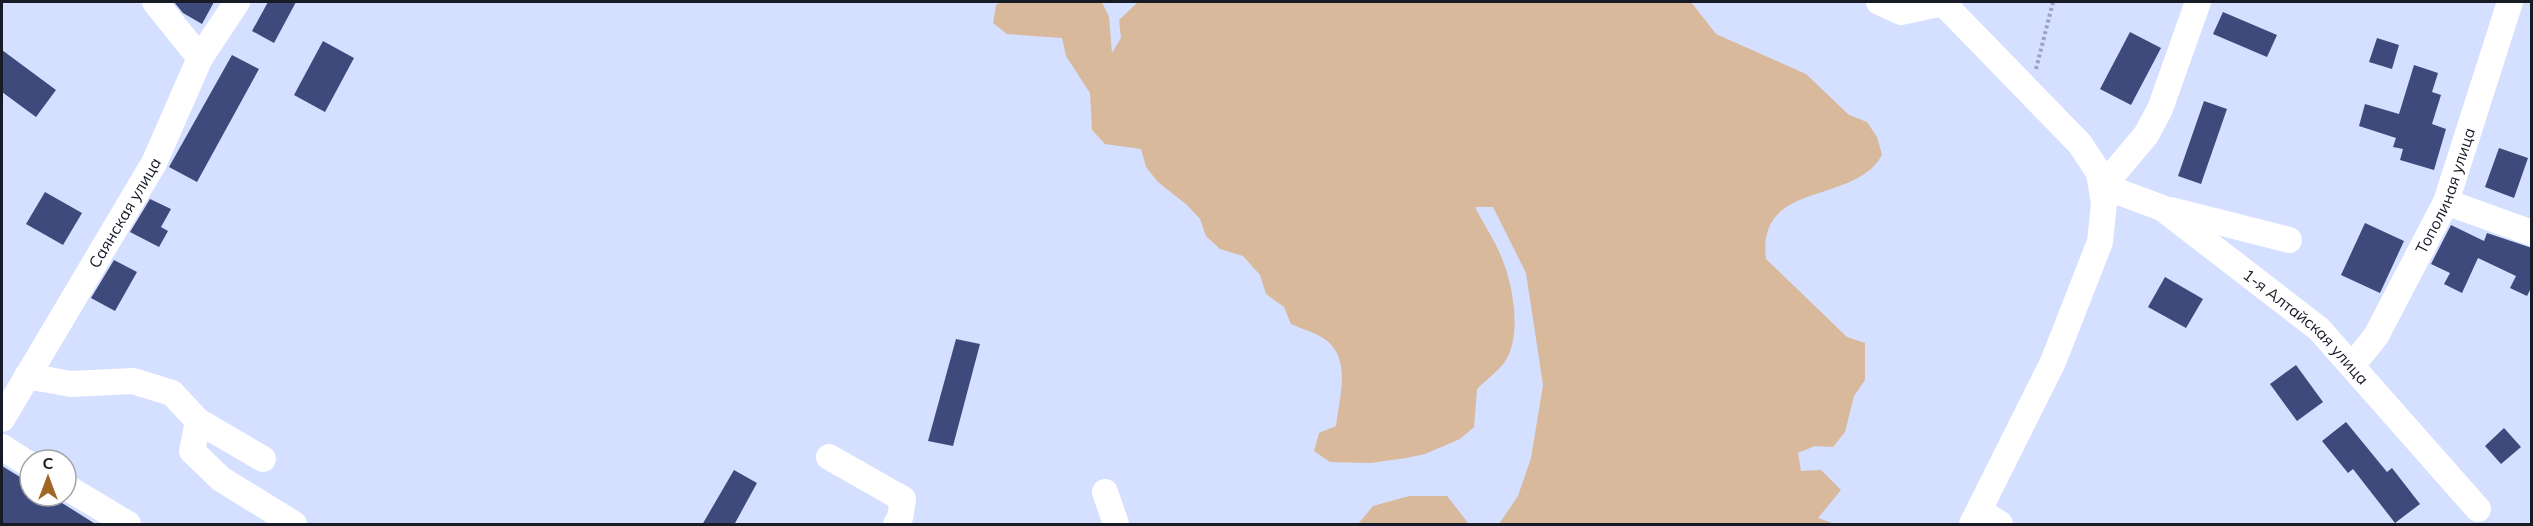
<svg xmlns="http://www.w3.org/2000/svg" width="2533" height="526" viewBox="0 0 2533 526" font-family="Mulish,sans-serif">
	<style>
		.green { fill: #d8b99b }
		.building { fill: #3d4a7b }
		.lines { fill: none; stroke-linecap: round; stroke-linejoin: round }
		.path { stroke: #9aa2bc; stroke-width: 4; stroke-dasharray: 3 3; stroke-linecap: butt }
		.minor { stroke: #fff; stroke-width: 26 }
		.labels { text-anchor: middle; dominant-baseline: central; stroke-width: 6; stroke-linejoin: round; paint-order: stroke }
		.street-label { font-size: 16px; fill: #171b26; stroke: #fff }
	</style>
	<rect width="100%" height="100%" fill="#d5dfff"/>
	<path class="green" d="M1001,2h101l7,15 3,36 9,-15 -2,-18 19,-18h553l25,32 90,40 43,41 18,7 10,15 5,18c-28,51 -126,24 -116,104l81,78 18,6v37l-11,16 -9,36 -12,15 -18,-1 -17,7 3,18 20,-1 20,20 -23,28 17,6h-336l19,-28 13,-38 12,-73 -17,-112 -33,-66h-18c8,16 19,32 26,49 12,28 22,81 3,107 -7,9 -18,17 -27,26l-3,38 -14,12 -35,15 -19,4 -36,5 -40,-1 -16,-11 5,-18 17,-7c3,-27 16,-66 -10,-86 -9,-7 -24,-11 -35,-16l-7,-17 -18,-13 -6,-19 -17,-19 -23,-7 -14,-13 -6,-17 -13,-14 -29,-23 -12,-15 -5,-18 -36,-5 -13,-14 -2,-37 -24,-37 -4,-18 -55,-4 -14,-11 3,-18z
		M1409,496h38l22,28h-111l15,-18z"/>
	<path class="building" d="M174,2h40l-12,22 -19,-11z
		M268,2h28l-22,41 -22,-12z
		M2223,12l54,23 -10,22 -54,-23z
		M2130,32l31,16 -30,57 -31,-16z
		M2377,38l22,7 -7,24 -23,-7z
		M323,41l31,17 -29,54 -31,-17z
		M2,50l54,40 -20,27 -34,-25z
		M232,55l27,14 -62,113 -28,-15z
		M2414,65l24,8 -6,19 9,3 -9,29 14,5 -12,41 -34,-10 3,-11 -10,-2 3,-9 -37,-12 6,-22 34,10z
		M2204,101l23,8 -26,75 -23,-8z
		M2499,148l29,10 -14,40 -29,-11z
		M45,192l37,21 -19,32 -37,-21z
		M150,199l21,10 -10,18 7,4 -9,16 -29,-15z
		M2365,223l39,18 -24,52 -39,-18z
		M2451,225l33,16 3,-8 45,15v38l-5,10 -17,-8 6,-12 -38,-18 -16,35 -18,-9 6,-11 -19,-9z
		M114,260l23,12 -22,39 -24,-13z
		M2165,277l38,22 -17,29 -38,-21z
		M956,339l24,5 -27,102 -25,-5z
		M2296,365l27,37 -26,19 -27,-37z
		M2346,422l41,50 5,-4 28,36 -25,19 -42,-54 -5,4 -26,-32z
		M2504,428l17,19 -20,17 -16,-18z
		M2,466l28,17v13h21l46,29h-95z
		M734,470l23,13 -23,42h-32z"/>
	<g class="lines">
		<path class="path" d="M2036,69l17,-67"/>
		<g class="minor">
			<path d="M155,2l45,56"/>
			<path d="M1879,2l22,10 42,-9"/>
			<path d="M1942,2l138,142 19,29 5,30 -4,39 -47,120 -81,162"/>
			<path id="s1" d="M2103,186l59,22 157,121 159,180"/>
			<path d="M2103,186l43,-51 14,-26 38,-107"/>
			<path d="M2446,202l86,31"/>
			<path d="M2171,210l118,30"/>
			<path id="s2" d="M2352,366l24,-30 70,-134 64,-200"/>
			<path d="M27,376l44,8 62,-3 39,12 26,28 65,38"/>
			<path id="s3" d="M2,419l152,-256 46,-105 37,-56"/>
			<path d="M198,421l-6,30 29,28 73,45"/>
			<path d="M2,447l28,18"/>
			<path d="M829,457l74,42 -3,19 -4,6"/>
			<path d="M66,487l62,37"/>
			<path d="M1105,492l11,32"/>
			<path d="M1980,511l20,13"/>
		</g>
	</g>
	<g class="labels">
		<g class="street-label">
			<text stroke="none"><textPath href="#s2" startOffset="200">Тополиная улица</textPath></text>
			<text stroke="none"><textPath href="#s3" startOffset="240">Саянская улица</textPath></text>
			<text stroke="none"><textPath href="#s1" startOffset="250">1-я Алтайская улица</textPath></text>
		</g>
	</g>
	<rect width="2533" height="526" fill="none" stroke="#171b26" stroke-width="6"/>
	<g transform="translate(48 478)"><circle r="28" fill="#ffffff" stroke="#a2a4a8" stroke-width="1.5"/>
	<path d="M0-4.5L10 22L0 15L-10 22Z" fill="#a06724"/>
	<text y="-9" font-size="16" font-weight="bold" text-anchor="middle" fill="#171b26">С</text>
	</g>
</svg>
